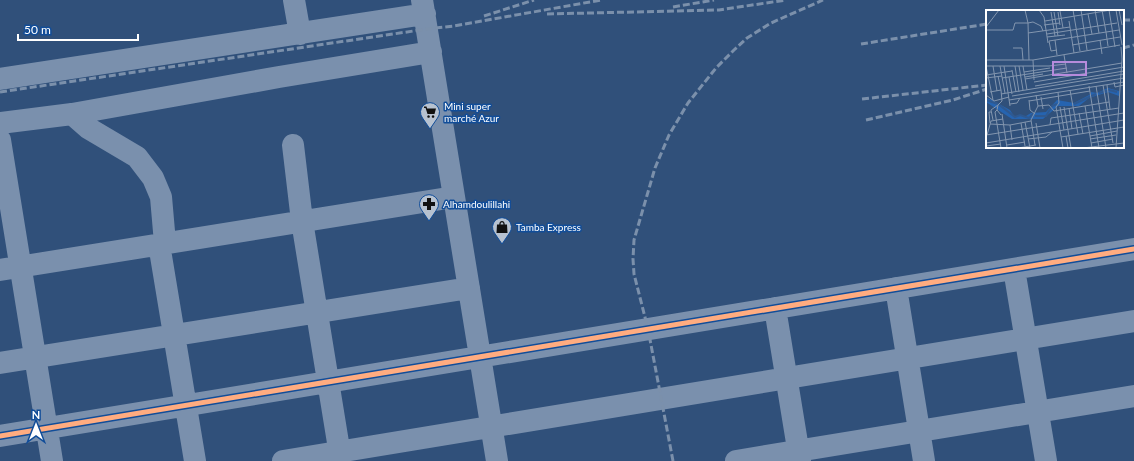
<svg xmlns="http://www.w3.org/2000/svg" width="1134" height="461" viewBox="0 0 1134 461" font-family="Lato,sans-serif">
	<style>
		.lines { fill: none; stroke-linecap: round; stroke-linejoin: round }
		.minor { stroke: #7a90ad; stroke-width: 22 }
		.rail { stroke: #7b90ab; stroke-width: 3; stroke-dasharray: 7 3; stroke-linecap: butt }
		.cycleway-casing { stroke: #114d99; stroke-width: 8 }
		.cycleway { stroke: #ffac80; stroke-width: 5 }
		.labels { text-anchor: middle; dominant-baseline: central; stroke-width: 3; stroke-linejoin: round; paint-order: stroke }
		.poi-label { font-size: 10px; fill: #fff; stroke: #114d99; text-anchor: start }
		.inset-river { fill: none; stroke: #2f5990; stroke-width: 2 }
		.inset-road { fill: none; stroke: #8396af; stroke-width: 1 }
		.view { fill: #b68bdc; fill-opacity: 0.15; stroke: #b68bdc; stroke-width: 2 }
		.inset-edge { fill: none; stroke: #fff; stroke-width: 2 }
	</style>
	<rect width="100%" height="100%" fill="#30507a"/>
	<g class="lines">
		<path class="minor" d="M294,0l6,34
			M422,0l75,461
			M0,79l425,-65
			M72,114l16,14 49,29 16,21 8,19 4,46
			M0,123l72,-9 207,-37 152,-25
			M0,140l52,321
			M293,145l9,76 39,240
			M159,244l36,217
			M1014,269l32,192
			M0,270l454,-73
			M896,288l28,173
			M775,308l25,153
			M0,363l469,-75
			M0,436l1134,-187
			M283,461l851,-140
			M736,461l398,-65"/>
		<path class="rail" d="M673,7l41,-7
			M547,14l172,-4 67,-10
			M484,16l50,-16
			M1123,20h11
			M861,44l126,-20
			M1123,48l11,-3
			M0,92l427,-63 27,-3 147,-26
			M862,99l125,-14
			M866,120l87,-20 34,-11
			M673,461l-25,-132 -14,-55 -1,-15 1,-19 21,-72 14,-33 19,-32 28,-35 18,-18 13,-12 24,-15 52,-23"/>
		<g class="cycleway-casing">
			<path id="cycleway" d="M0,436l1134,-187"/>
		</g>
		<use href="#cycleway" class="cycleway"/>
	</g>
	<defs>
		<g id="supermarket-pin" transform="scale(1)"><path d="M0 17L-7.5 6A9.5 9.5 0 1 1 7.5 6Z" fill="#b7c2d0" stroke="#114d99"/><path d="M-6-5.5h2.5l.6 2H6L4.5 2H-2.5L-4.4-4H-6ZM-1.5 3.2a1.3 1.3 0 1 0 .1 0ZM3 3.2a1.3 1.3 0 1 0 .1 0Z" fill="#111"/></g>
		<g id="pharmacy-pin" transform="scale(1)"><path d="M0 17L-7.5 6A9.5 9.5 0 1 1 7.5 6Z" fill="#b7c2d0" stroke="#114d99"/><path d="M-2-6h4v4h4v4h-4v4h-4v-4h-4v-4h4Z" fill="#111"/></g>
		<g id="shop-pin" transform="scale(1)"><path d="M0 17L-7.5 6A9.5 9.5 0 1 1 7.5 6Z" fill="#b7c2d0" stroke="#114d99"/><path d="M-5-2.5h2.3a2.7 3.5 0 0 1 5.4 0H5L5.5 6h-11ZM-1.5-2.5h3a1.5 2.3 0 0 0-3 0Z" fill="#111"/></g>
	</defs>
	<g fill-rule="evenodd">
		<use href="#supermarket-pin" x="430" y="112"/>
		<use href="#pharmacy-pin" x="429" y="204"/>
		<use href="#shop-pin" x="502" y="227"/>
	</g>
	<g class="labels">
		<g class="poi-label">
			<text x="444" y="106">Mini super<tspan x="444" dy="12">marché Azur</tspan></text>
			<text x="443" y="204">Alhamdoulillahi</text>
			<text x="516" y="227">Tamba Express</text>
		</g>
	</g>
	<g transform="translate(986 10)">
		<rect width="138" height="138" fill="#30507a"/>
		<path d="M122,78l11,3v5l-11,-4 -19,6 -10,8h-21l-15,13h-31l-26,-17v-4l4,1 20,11 4,6h12l5,-3 15,-1 11,-12 17,3 17,-9v-2l6,1z" fill="#2664b0"/>
		<path class="inset-river" d="M113,83l10,-3 8,2M0,90l12,4 17,13 5,-2 9,3 5,-5M88,94l22,-10M49,106h11l6,-10 5,-2"/>
		<path class="inset-road" d="M39,0l3,13 5,-1 8,4 2,5M53,0l5,7 4,26M87,0l7,41M95,0l6,40M109,0l4,23M116,0l4,22M123,0l6,37M130,0l6,35M133,0l3,15M74,1l3,17M65,2l4,24M68,2l4,24M72,2l2,13M102,4l4,20M59,11l66,-11M83,11l5,32M58,15l16,-2M0,17l13,-17M0,20h27l2,-7h13l1,37M120,22l2,14M42,23l42,-6M61,24l70,-11M61,27l18,-2M69,30l2,15M114,30l2,14M86,35l48,-8M27,38h9l1,12M71,40l-6,1 -2,-10 70,-11M78,45l3,18M0,50h47l87,-15M47,50l1,20M0,56h63l17,-2M0,56l7,34M7,56l4,25M14,56l5,27M18,56l6,40M29,56l4,26M33,56l4,24M37,56l4,24M26,60l4,22M38,62l26,-4M0,65l26,-4M12,66l3,14M23,67l3,17M39,67l18,-3M0,68l16,-2M16,68l65,-10M39,69l97,-16M48,72l90,-15M128,72l1,5 9,-2M117,75l10,58M121,75l3,24M49,76l89,-15M103,76l10,62M110,76l10,62M84,80l8,44M4,82l11,-2 1,11 -4,4 -1,5 4,5M72,82l1,11 -3,4 7,41M15,84l123,-20M0,85l8,6 15,-4M26,86l112,-18M55,87l2,12M23,90l115,-18M43,90l1,10 5,4M43,91l61,-10M24,94l7,-1 3,-5M52,96l11,-1 5,6 55,-9M99,96l7,42M74,97l4,23M78,97l7,41M83,98l3,21M11,100l-2,2 6,36M93,103l4,21M16,104l5,34M7,110l-2,-10 7,-5M39,112l5,26M4,113l-1,-11h2M35,113l4,23M50,113l4,25M4,114l20,1 21,-4M24,115l2,15M64,115l1,-7 68,-10M0,125l138,-22M1,125l4,-14 12,-2M80,126l2,12M104,126l27,-5M75,127l63,-10M42,129l18,-2 6,-5M104,129l26,-4M0,133l138,-23M105,133l22,-4M21,135l18,-3M49,135l-4,-25 7,-14 -2,-11M0,136l15,-2M32,138l18,-3M97,138l41,-5M130,138l6,-89 -1,-12"/>
		<path class="view" d="M67,52h33v13h-33z"/>
		<rect width="138" height="138" class="inset-edge"/>
	</g>
	<g transform="translate(36 425)" stroke="#114d99" stroke-width="3" paint-order="stroke">
	<path d="M0-3L7 15L0 10L-7 15Z" fill="#ffffff"/>
	<text y="-6" font-size="11" font-weight="bold" text-anchor="middle" fill="#ffffff">N</text>
	</g>
	<path d="M18 34v6h120v-6" fill="none" stroke="#ffffff" stroke-width="2"/>
	<text x="24" y="34" font-size="12" fill="#ffffff" stroke="#114d99" stroke-width="3" paint-order="stroke">50 m</text>
</svg>
